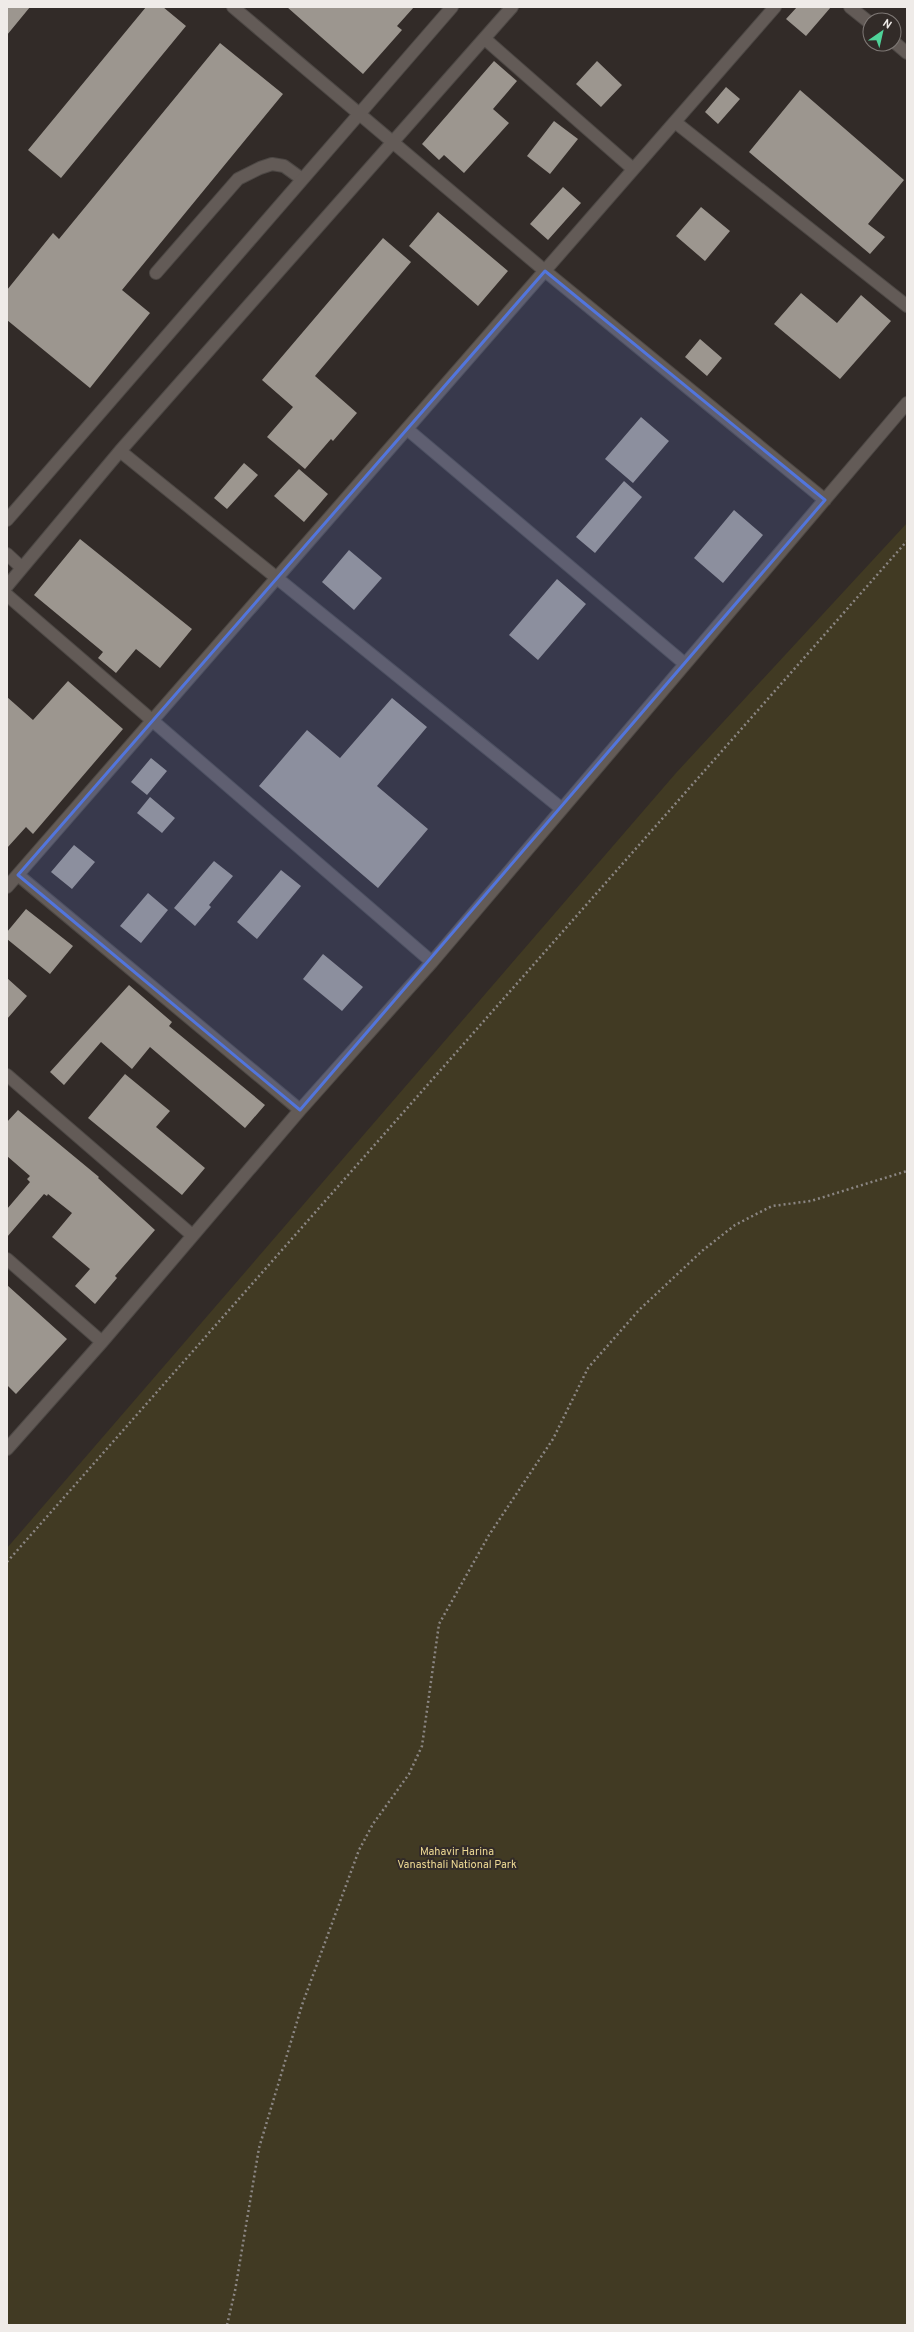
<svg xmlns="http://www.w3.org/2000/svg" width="914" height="2332" viewBox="0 0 914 2332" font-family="Overpass,sans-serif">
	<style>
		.green { fill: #413a23 }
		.building { fill: #9c968f }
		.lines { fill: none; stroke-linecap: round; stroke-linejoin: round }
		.service-casing { stroke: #4d4845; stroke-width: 14 }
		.minor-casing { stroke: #4d4845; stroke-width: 14 }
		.path { stroke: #8b8683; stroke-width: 2.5; stroke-dasharray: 2 3; stroke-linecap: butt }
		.service { stroke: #635b57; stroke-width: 12 }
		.minor { stroke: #635b57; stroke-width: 12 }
		.marked { fill: #5275dc; fill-opacity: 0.2; stroke: #5275dc; stroke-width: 3; stroke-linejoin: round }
		.labels { text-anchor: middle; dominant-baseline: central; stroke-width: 4; stroke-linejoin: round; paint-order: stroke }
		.park-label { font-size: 11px; fill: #edd894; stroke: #322b28 }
	</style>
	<rect width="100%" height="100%" fill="#322b28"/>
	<path class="green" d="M907,523v1802h-900v-777l669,-775z"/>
	<path class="building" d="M7,7h23l-23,28z
		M146,7h17l23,19 -125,152 -33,-28z
		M287,7h127l-17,19 5,4 -39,44z
		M797,7h34l-25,29 -20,-17z
		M220,43l63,51 -161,196 28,23 -60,75 -83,-68v-30l46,-57 6,6z
		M494,61l23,20 -24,28 16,14 -45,50 -20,-18 -5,5 -17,-16z
		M597,61l25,24 -21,22 -25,-23z
		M726,87l14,12 -22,25 -13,-12z
		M800,90l104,90 -36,44 17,13 -15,17 -121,-102z
		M554,121l24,18 -28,35 -23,-18z
		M563,187l18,16 -33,37 -18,-16z
		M701,207l29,24 -25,30 -29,-25z
		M438,212l70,59 -30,35 -69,-60z
		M383,238l28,24 -96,114 42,37 -24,28 -2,-2 -26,30 -38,-32 26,-30 -31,-27z
		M801,293l36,30 24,-28 30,26 -51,58 -66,-55z
		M700,339l22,19 -15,18 -22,-19z
		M641,417l28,24 -36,42 -28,-24z
		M244,463l14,12 -31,34 -13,-11z
		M299,469l29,25 -24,28 -30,-26z
		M624,481l18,16 -47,56 -19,-16z
		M734,510l29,25 -40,48 -29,-25z
		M80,539l112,90 -32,39 -24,-19 -20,24 -18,-15 5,-6 -69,-57z
		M349,550l33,28 -28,32 -32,-28z
		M557,579l29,25 -48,56 -29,-25z
		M68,681l55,48 -90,105 -7,-7 -19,21v-151l26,23z
		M392,698l35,29 -50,59 51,43 -50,59 -119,-102 48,-56 33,28z
		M151,758l16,13 -20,24 -16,-13z
		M150,797l25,21 -13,15 -25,-20z
		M74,845l21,17 -23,27 -21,-17z
		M214,861l19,15 -24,29 2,2 -16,19 -21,-18z
		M281,870l20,16 -44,53 -20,-17z
		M148,893l20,17 -27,33 -21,-17z
		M26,909l47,37 -23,28 -43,-35v-7z
		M323,954l40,33 -21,24 -39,-32z
		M7,978l20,18 -20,23z
		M129,985l43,37 -3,4 96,79 -20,23 -95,-81 -18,22 -31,-27 -37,43 -14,-13z
		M125,1074l45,37 -14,16 49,41 -23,27 -94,-77z
		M18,1110l81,67 -1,1 57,52 -40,46 2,2 -22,26 -20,-18 15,-17 -38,-32 20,-24 -24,-19 -1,2 -3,-2 -37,43v-28l23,-27 -3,-3 3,-3 -23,-20v-34z
		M7,1285l60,54 -51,55 -9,-9z"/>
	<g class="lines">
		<g class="service-casing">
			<path id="service" d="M156,273l82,-94 22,-11 12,-4 12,2 18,13"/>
		</g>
		<g class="minor-casing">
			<path id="minor" d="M233,7l312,264 280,229
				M850,7l20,16
				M485,39l148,130
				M894,42l13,11
				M675,122l232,184
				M407,429l278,235
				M120,451l442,358
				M7,520l445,-513
				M7,554l15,14
				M7,586l113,-135 392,-444
				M7,595l425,367
				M18,875l282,235
				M7,887l768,-880
				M7,1075l185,160
				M7,1259l95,83
				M7,1449l95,-107 198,-232 132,-148 475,-559"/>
		</g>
		<path class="path" d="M7,1562l900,-1021
			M227,2325l8,-34 24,-143 43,-143 57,-155 14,-26 36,-50 13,-28 17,-122 50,-89 64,-96 35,-71 51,-58 63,-59 33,-26 37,-19 39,-5 96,-30"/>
		<use href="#service" class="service"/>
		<use href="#minor" class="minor"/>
	</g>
	<path class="marked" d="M545,271l280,229 -525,610 -282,-235z"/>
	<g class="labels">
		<g class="park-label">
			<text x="457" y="1852">Mahavir Harina<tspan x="457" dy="13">Vanasthali National Park</tspan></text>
		</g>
	</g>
	<rect width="914" height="2332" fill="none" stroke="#efebe8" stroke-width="16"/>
	<g transform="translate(882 32) rotate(34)"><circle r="19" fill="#322b28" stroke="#7e7875"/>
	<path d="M0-3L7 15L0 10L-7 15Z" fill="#4fd399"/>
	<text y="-6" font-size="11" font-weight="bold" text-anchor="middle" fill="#efebe8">N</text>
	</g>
</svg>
